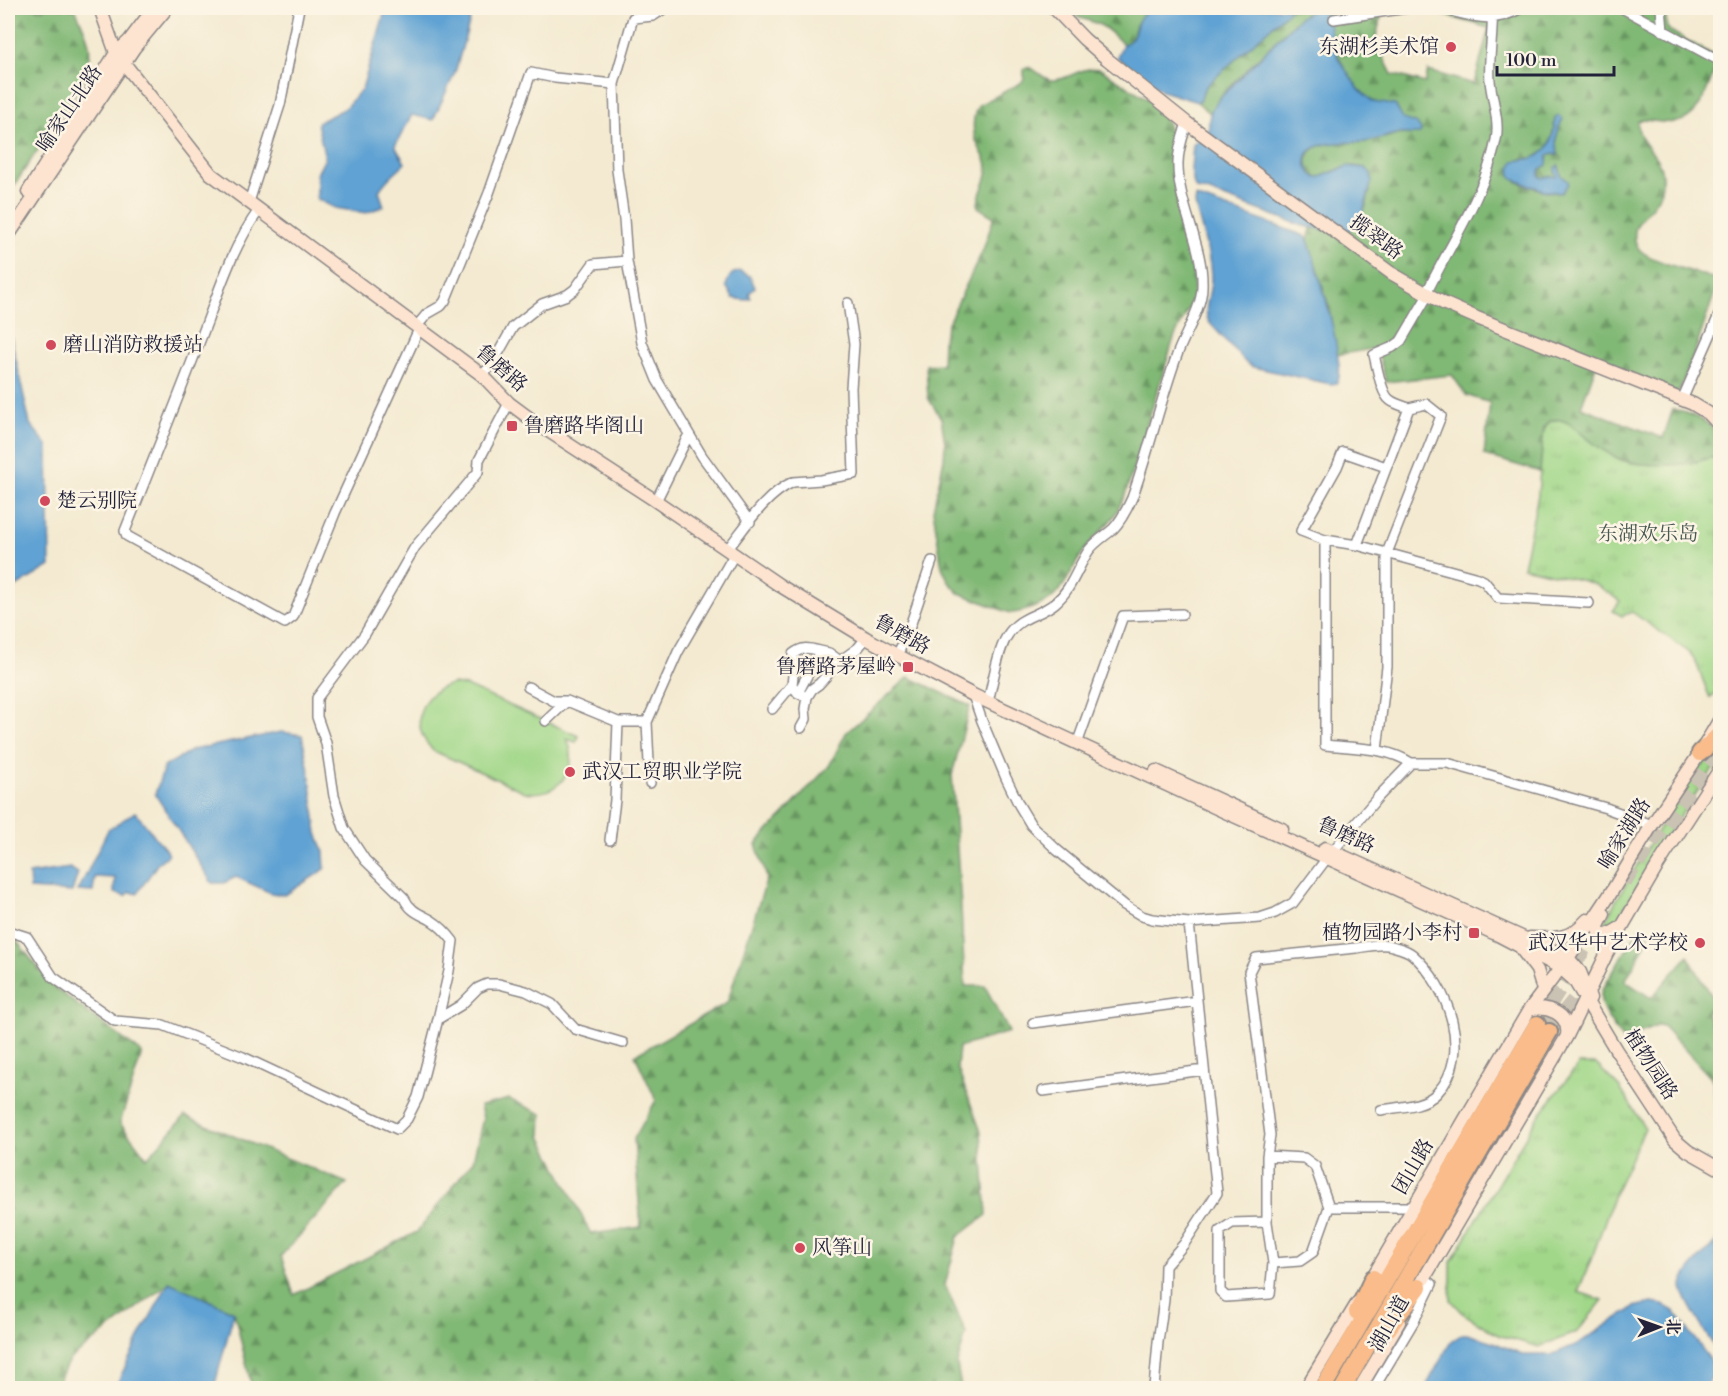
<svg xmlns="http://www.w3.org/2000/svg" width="1728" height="1396" viewBox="0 0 1728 1396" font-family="'Libre Bodoni','Noto Serif SC',serif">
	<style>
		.grass { fill: url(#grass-tufts); stroke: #617c62; stroke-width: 1.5 }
		.forest { fill: url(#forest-firs); stroke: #516d58; stroke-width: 1.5; fill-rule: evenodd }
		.garden { fill: #a0d788; stroke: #617c62; stroke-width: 1.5 }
		.water { fill: #5fa2d3; stroke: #406287; stroke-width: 1.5 }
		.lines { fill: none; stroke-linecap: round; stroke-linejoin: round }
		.highway-tunnel { stroke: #cac2b3; stroke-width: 16; stroke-dasharray: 16 8; stroke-linecap: butt }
		.street-casing { stroke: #8b8686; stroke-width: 12 }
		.secondary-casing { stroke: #8b8686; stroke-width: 15 }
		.highway-casing { stroke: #8b8686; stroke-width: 20 }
		.street { stroke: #fff; stroke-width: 9 }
		.secondary { stroke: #fde4d0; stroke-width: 12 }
		.highway { stroke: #f9bc8a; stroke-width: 16 }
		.poi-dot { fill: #d1495b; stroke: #fcf5e5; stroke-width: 2 }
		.labels { text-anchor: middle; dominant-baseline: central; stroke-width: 5; stroke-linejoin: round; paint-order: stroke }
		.poi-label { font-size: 20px; fill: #22223b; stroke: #fcf5e5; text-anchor: start }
		.street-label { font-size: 20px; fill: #22223b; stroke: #fcf5e5 }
		.park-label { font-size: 20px; fill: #485852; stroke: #fcf5e5 }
	</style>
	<defs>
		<pattern id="grass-tufts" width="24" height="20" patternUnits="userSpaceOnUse" patternTransform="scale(1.5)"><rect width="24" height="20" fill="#a0d788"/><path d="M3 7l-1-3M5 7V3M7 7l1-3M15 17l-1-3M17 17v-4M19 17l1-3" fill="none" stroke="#8ab876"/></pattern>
		<pattern id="forest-firs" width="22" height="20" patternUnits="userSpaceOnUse" patternTransform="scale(1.5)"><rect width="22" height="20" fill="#80b874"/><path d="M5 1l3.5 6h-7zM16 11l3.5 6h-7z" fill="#689560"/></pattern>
	</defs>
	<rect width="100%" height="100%" fill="#fcf5e5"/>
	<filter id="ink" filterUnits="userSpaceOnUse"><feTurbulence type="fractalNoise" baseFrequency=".0167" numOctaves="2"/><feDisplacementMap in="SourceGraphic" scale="12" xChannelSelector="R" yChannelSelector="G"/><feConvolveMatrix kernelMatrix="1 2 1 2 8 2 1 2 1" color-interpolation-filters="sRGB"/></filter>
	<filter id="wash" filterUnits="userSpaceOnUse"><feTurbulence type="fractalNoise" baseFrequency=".008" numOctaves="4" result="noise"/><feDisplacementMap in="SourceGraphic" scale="24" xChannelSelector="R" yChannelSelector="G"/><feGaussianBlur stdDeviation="1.35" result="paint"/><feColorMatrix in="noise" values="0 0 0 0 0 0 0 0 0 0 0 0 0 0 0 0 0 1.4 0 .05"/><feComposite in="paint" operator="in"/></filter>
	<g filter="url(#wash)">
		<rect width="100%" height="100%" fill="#f4ead1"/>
		<path class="grass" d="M1559,419c18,3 40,30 58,39 17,9 59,7 78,4 7,-1 12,-4 18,-5l7,4v226l-1,5 -9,6 -15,-38 -5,-7 -58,-41 -10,4 -9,-5 7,-10 -24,-16 -12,-4 -61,-14 15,-72 5,-63 6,-10z
			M1720,738v21l-56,81 -52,89 -6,2 -4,-6 52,-89 28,-43z
			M1579,1064h17l24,24 25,40 -30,64 -21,60 -16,40 25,8 -26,32 -38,15 -41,-12 -34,-21 -13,-14v-38l86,-144z"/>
		<path class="forest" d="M8,8h67c13,31 21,39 8,73l-75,114z
			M1065,8h89c-7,3 -14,10 -18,17 -3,9 -2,17 -13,19 -7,-6 -14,-15 -23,-19 -14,-6 -22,-6 -35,-17z
			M1292,8h373l2,19 3,4 49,27c-9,21 -17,62 -43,64 -12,2 -23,-2 -34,-2l-4,1c-3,21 23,33 24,53 2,25 -10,30 -23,48 -6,8 -6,22 2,29 12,11 57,22 74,28l3,4 -28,83 -12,27 -81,-30 -16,44 82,31 10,-29c16,5 44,13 47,32 2,6 0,14 0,20 -8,-7 -16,-1 -25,1 -18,4 -52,4 -69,-1 -19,-4 -42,-26 -58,-38 -9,-5 -18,-5 -24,5l-4,44 -56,-17 6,-52 -24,-8 -14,-20 -66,7 -9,-34 -40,7 -8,-48 -21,-67 3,-12 32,4 5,-1 10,-9 8,-16 4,-16 -5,-22 -11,-2 -13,2 -23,10c-13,-4 -15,-23 -3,-30 15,-9 34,-4 51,-6 15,-2 28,-9 43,-8l8,-10 -14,-4 -7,-14c-7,-1 -17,-1 -24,-5 -15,-8 -38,-48 -41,-65l-32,-18 -74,73 -7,9 -8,13 -13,-11 4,-2 2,-9 4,-6zM1419,8l70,20 -15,56 -46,-13 -3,12 -33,-9 -17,-34 7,-26zM1555,119l4,6c-4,11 0,22 -3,31l-3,-3 -5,2 -3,11 -5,3 -1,3 3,6 9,-2 5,1 2,-2 -3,-3 4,-6 2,9 7,7 -6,10 -4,1c-15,-2 -37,-6 -47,-17l9,-16c28,-2 32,-15 35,-41z
			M1028,67c9,2 16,14 26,13 16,-1 27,-14 46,-11l56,35c8,9 11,18 15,30l7,73 15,63 1,23 -3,11 -17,34 -48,154c-3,7 -6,15 -10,21 -8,13 -21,23 -30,35 -20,26 -19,49 -54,60 -8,3 -14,5 -22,5l-51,-20 -10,-11 -7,-15 -9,-57 11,-51 1,-16 -4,-25 -13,-20 -2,-33 16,-1 1,-24 4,-15 36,-75 11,-33 -16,-10c-1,-15 12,-27 9,-42 -2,-8 -7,-15 -10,-22 -5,-11 -5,-28 2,-38l42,-22 3,-4v-11z
			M909,677l61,29 -18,69 9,132 4,79h20l24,46 -50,15 -2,20 24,65 6,83 -29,22 -13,48 21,48 -9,31 4,24h-709l-18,-76 -65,-29 -100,77 -14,28h-47v-449l5,-2 42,51 87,65 -22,70 27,35 38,-42 162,67 -66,73 13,39 123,-63 56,-71 10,-43 -3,-12 29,-7 33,15 -1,22 50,98 50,-7 -7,-88 22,-39 -21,-45 92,-52 40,-125 -11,-34 73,-78 17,-33z
			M1639,929l11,7 -25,45 26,17 37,-42 29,49 -11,8 14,26v65l-5,-2 -1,-18 -2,-5 -49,-53 -4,-1 -36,15c-9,-15 -27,-31 -21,-50z"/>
		<path class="garden" d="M453,684l13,2 113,50 -3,6 -9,-3c14,31 -10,59 -42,53l-91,-41c-26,-23 -16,-60 19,-67z"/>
		<path class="water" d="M386,8h80l4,12 -15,53 -22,47 -21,-5 -17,31 10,17c-10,10 -19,16 -26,28l5,15 -18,7 -31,-5 -18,-9v-25l8,-16 -8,-35 27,-14 18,-20z
			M1154,8h138l-85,77 -4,6 -2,8 -4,3 -35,-11 -45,-34 6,-13c12,-2 11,-15 16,-24 3,-6 9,-10 15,-12z
			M1315,10l5,1 8,6 4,25 7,18 20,29 14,13 22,3 8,14 14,5 4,6 -1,4c-8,1 -16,-1 -24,0 -10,2 -21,7 -32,8 -14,1 -58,-3 -58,19 1,8 3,12 9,16l3,1 30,-12 17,2 6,5 1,8 -10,35 -4,6 -10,9 -5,1 -40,-6 -96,-35 -11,-2 -2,-4 -3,-16 2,-24 2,-3c20,-8 11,-12 15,-28 1,-5 5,-10 8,-14l81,-82 8,-5z
			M1558,116h2l3,3c-8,13 -6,22 -5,36l-5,-2 -5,2 -1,10 -7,4 -1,6 3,3 9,-2 5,1 1,-2 -2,-3v-4l3,-3 3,10 7,6v3l-7,9 -18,-3 -30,-11c-4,-5 -3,-13 1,-18 5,-1 9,-1 14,-2 23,-4 25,-20 27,-40z
			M1196,197l109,39 3,4c12,36 23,72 29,110 1,11 5,23 0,33l-7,1 -77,-17 -7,-4 -37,-41c-7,-12 2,-29 2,-42 0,-25 -10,-51 -16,-76z
			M740,271l10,5 5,11 -6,7 2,4 -7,2 -11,-2 -7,-12c3,-9 4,-13 14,-15z
			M9,328l21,96 18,22 2,120 -42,26v-263z
			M281,732l21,3 8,41 7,57 7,19 1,17 -40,26 -14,-2 -35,-16 -12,6h-12l-57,-89 9,-27 28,-17z
			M135,812l34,42 -11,9 -21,31 -7,-2 -4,4 -12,-3 1,-15 -20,-1 -2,15 -15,-1 30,-61z
			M70,868l8,5 -6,19 -42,-3 -1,-15z
			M1720,1238v118c-7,-12 -39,-59 -38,-70 2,-16 28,-37 38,-48z
			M169,1282l65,30 -20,76h-99l27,-56z
			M1652,1303l11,2 11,6 41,55v7l-10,15h-280l25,-45 12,-9h5l23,7 35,14h26l27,-11 56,-37z"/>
	</g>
	<g filter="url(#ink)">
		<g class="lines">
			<path class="highway-tunnel" d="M1624,882l10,-16 86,-113
				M1537,1024l68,-110
				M1549,1032l41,-51"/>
			<g class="street-casing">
				<path id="street" d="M1438,8c32,7 53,18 83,0
					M1622,8l98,53
					M1661,8l2,23
					M1334,19l73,-11
					M249,202l31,-97 19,-97
					M259,210c-29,40 -42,88 -60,133 -24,63 -49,125 -74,188l2,5 158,87 8,-6 42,-104 84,-184
					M627,261l15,82 15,37 45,76 48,66
					M1426,294c23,-48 60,-102 70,-154 4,-19 -4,-40 -6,-59 -2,-25 4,-49 2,-73
					M416,327l11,-13 14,-8 4,-5 44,-108 42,-120 24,5 59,6 19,-66 20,-2 12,-8
					M482,375l9,-9 22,-39 29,-23 25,-9 8,-6 18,-25 34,-3 -3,-42 -7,-49 -3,-86
					M1682,400l38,-87
					M1386,467l-43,-15 -6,15 -36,64 24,9 32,5 121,33 6,3 14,17 91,5
					M656,501l33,-67
					M1325,540v205c29,3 62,2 86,18
					M1357,545l52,-137c-6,-2 -14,-4 -19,-8 -9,-6 -13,-34 -16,-45l19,-8 8,-6 27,-46
					M727,550c19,-24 38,-55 66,-68l28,-2 33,-6 -3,-86 3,-44 -6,-41
					M897,655l10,-20 25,-74
					M528,687l26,14h13
					M798,693l-6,-8 2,-19 -1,-12c10,-8 16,-6 27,-3
					M973,695l9,26 24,57 13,27 12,20 26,25 67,55 18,11 10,3 37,4 71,-5 15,-5 18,-10 34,-45 51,-61 33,-34h36l159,45 46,17
					M807,697l-9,-4 22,-42 9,2 11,8
					M988,702c5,-20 9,-49 19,-66 13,-21 31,-19 48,-33 17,-14 22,-35 34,-53 7,-9 16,-14 24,-21 8,-8 14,-20 19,-31 17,-47 28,-96 45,-143 7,-20 25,-47 25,-68 2,-42 -25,-83 -24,-124 0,-14 5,-27 9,-40
					M772,709l20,-24
					M546,721l21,-20 51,21
					M801,728l5,-9 -1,-10 2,-12 5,-8 7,-5 21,-23 18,-13 8,-10
					M1077,744l46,-128 59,-2
					M1377,750l10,-83v-114l54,-137 -15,-12 -17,4
					M650,783l-3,-61 31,-70 56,-97
					M610,840l5,-40 3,-78h29
					M8,931l19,6 26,40 62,44 48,4 80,32 154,72 10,-10 11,-22 20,-78 11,-48 4,-30c-6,-8 -14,-16 -22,-21 -11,-6 -21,-9 -27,-22l-39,-38 -21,-32 -10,-32 -8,-53 -9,-26v-19l48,-64 50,-87 63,-75 1,-12 30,-57
					M438,1019l23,-14 17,-17 9,-4h12l27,7 26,13 23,25 48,14
					M1033,1023l164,-22
					M1043,1091l161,-21
					M1267,1156l3,-21 -21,-163 7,-14c33,-3 67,-7 100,-10 11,-1 26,-6 36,-2 7,2 16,4 21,9 35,31 61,99 24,138 -13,14 -39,14 -56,17
					M1267,1222v-66l37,2 11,8 14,41
					M1273,1263l-6,-41 -35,1 -12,8v60l6,6 44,-3 3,-31 27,-2 13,-9 16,-45h86
					M1154,1388l4,-46 6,-42 1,-34 19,-22 33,-51 -28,-270
					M1374,1388l40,-67 18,-37 -7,-5"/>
			</g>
			<g class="secondary-casing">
				<path id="secondary" d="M100,8l16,45 95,121 271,201 27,28 27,20 120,78 123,84 87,53 31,17 76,40 250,116 275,124 63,33 13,12 42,70 59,90 13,11 32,18
					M1054,8l30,31 23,20 80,64 204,150 52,30 34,15 216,86 15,9 12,13
					M28,192l88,-139 13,-12 25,-33
					M8,236l126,-188 33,-40
					M1156,771l126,58
					M1325,848l243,110 12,14 10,26
					M1604,914l-6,12 1,7 9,2 12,-7
					M1530,938c24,1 40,2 57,-18
					M1522,950l15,20 6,20
					M1529,1010c17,-5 41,3 38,25
					M1368,1285l161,-275 39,-52 41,-62 43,-71 48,-72 20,-34
					M1415,1294l152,-258 40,-83 16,-28 35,-60 62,-96
					M1306,1388l52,-86
					M1360,1388l39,-66"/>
			</g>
			<g class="highway-casing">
				<path id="highway" d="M1700,753l20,-19
					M1357,1312l16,-34
					M1388,1329l31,-42
					M1323,1388l214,-364
					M1343,1388l206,-356"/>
			</g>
			<use href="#street" class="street"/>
			<use href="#secondary" class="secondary"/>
			<use href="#highway" class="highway"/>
		</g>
	</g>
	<g class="poi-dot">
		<circle cx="1451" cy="47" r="6"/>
		<circle cx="51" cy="345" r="6"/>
		<rect x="506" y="420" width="12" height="12" rx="3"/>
		<circle cx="45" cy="501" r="6"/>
		<rect x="902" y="661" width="12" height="12" rx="3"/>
		<circle cx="570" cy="772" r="6"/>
		<rect x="1468" y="927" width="12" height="12" rx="3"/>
		<circle cx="1700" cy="943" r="6"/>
		<circle cx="800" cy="1248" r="6"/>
	</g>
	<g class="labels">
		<g class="poi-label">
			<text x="1439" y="47" text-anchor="end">东湖杉美术馆</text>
			<text x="63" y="345">磨山消防救援站</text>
			<text x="524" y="426">鲁磨路毕阁山</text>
			<text x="57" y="501">楚云别院</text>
			<text x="896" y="667" text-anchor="end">鲁磨路茅屋岭</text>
			<text x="582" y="772">武汉工贸职业学院</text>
			<text x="1462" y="933" text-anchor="end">植物园路小李村</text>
			<text x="1688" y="943" text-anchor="end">武汉华中艺术学校</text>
			<text x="812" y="1248">风筝山</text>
		</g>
		<g class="street-label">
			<text transform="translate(70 109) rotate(-56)">喻家山北路</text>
			<text transform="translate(1376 238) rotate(36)">揽翠路</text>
			<text transform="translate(501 369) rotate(41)">鲁磨路</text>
			<text transform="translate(902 635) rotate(29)">鲁磨路</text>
			<text transform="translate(1625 834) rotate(-58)">喻家湖路</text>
			<text transform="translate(1346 836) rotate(24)">鲁磨路</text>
			<text transform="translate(1650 1065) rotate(57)">植物园路</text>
			<text transform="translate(1414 1167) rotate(-60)">团山路</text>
			<text transform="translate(1390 1324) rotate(-61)">湖山道</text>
		</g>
		<g class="park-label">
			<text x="1648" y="534">东湖欢乐岛</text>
		</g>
	</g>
	<rect width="1728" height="1396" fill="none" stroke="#fcf5e5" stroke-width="30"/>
	<g transform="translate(1659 1327) rotate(89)" stroke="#fcf5e5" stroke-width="4.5" paint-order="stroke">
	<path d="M0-4.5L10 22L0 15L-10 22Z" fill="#22223b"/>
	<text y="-9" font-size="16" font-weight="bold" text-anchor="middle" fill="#22223b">北</text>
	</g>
	<path d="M1497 66v9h117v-9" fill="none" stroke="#22223b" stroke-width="3"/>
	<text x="1506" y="66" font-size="18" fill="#22223b" stroke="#fcf5e5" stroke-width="4.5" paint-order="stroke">100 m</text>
</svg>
